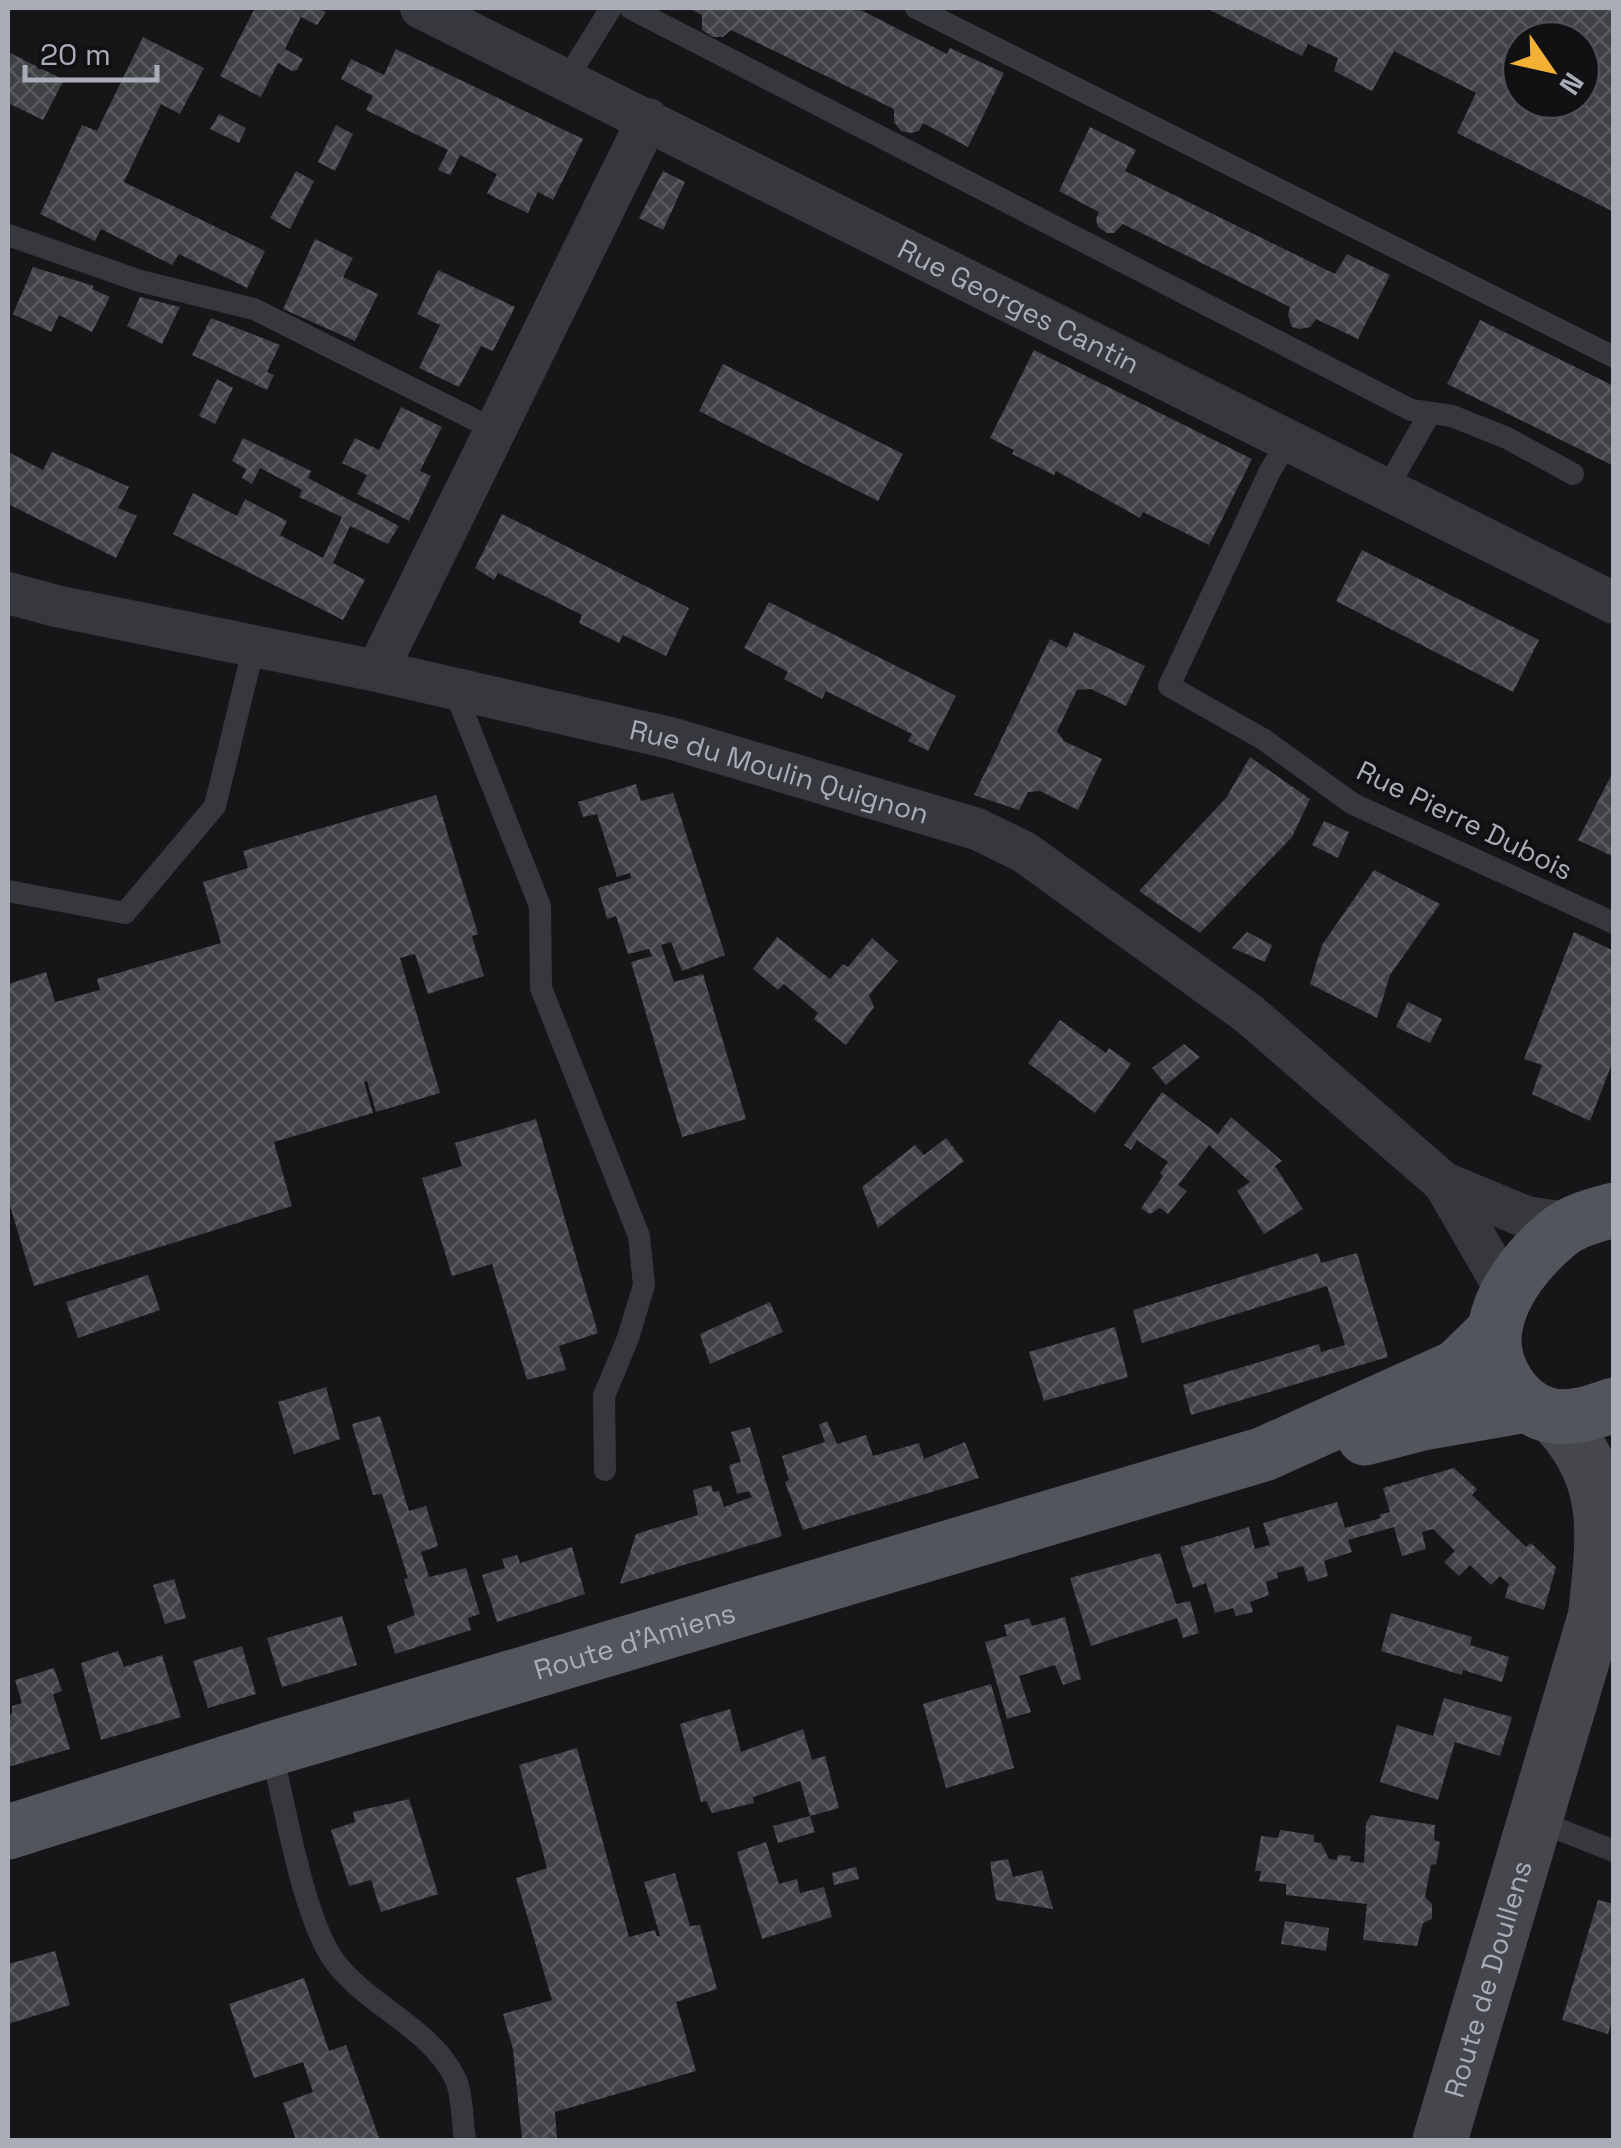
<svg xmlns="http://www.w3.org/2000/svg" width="1621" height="2148" viewBox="0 0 1621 2148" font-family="'Space Grotesk',sans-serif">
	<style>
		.building { fill: url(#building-cross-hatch); fill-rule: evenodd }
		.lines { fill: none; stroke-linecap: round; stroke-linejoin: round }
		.lane { stroke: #37383d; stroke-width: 22 }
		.street { stroke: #37383d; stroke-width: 42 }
		.secondary { stroke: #45474d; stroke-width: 55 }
		.primary { stroke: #53555c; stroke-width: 55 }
		.labels { text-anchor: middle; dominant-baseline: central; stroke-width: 9; stroke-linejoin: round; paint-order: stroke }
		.street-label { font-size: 28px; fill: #a8adb8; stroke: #111113 }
	</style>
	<defs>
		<pattern id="building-cross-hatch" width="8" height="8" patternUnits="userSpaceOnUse" patternTransform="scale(2.5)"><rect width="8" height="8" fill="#404145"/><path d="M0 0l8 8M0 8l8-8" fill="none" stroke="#595a5e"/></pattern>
	</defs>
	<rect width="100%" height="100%" fill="#161618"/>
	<path class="building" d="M255,8h62l9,4 -9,13 -16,-8 -16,32 18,10 -6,11 -5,1 -14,-8 -17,34 -41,-21z
		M688,8h169l90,46 3,-6 54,25 -36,74 -45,-24 -4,8 -8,2 -10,-2 -7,-9v-13l-163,-79 -8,7h-10l-11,-7v-15z
		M1206,8h408v204l-157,-79 19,-40 -82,-42 -22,40 -38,-20 4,-13 -30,-14 -6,12zM1521,40h60v60h-60z
		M143,37l61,31 -24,46 -19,-10 -37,78 141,69 -18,37 -68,-34 -7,11 -71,-36 -6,12 -55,-27 42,-89 15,6z
		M396,49l187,90 -30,61 -15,-8 -10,21 -32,-15 -9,-5 10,-19 -37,-19 -10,20 -12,-5 10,-20 -82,-40 7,-14 -32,-17 10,-20 33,16z
		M8,52l56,28 -21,40 -35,-17z
		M219,114l27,14 -7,15 -29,-14z
		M336,125l17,9 -18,37 -17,-9z
		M1090,127l46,23 -11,21 210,103 12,-20 43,21 -32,64 -42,-20 -6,8 -10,2 -8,-2 -4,-12 2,-8 -167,-83 -9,9h-7l-9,-6 -2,-8 3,-7 -40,-21z
		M296,171l18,10 -24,48 -20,-11z
		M663,171l22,11 -22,48 -24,-12z
		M315,239l38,19 -10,19 35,17 -23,47 -72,-32z
		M33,267l61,19 -2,3 18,8 -18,35 -33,-17 -8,17 -38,-18z
		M438,270l77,37 -22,44 -12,-5 -22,41 -40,-19 21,-43 -23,-11z
		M140,297l40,10 -18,37 -35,-18z
		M211,318l69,27 -13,27 7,3 -7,15 -75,-35z
		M1480,320l134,66v80l-167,-82z
		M1034,350l218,109 -43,86 -66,-33 -3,6 -84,-47 -2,4 -42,-21 2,-4 -24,-12z
		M723,364l180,90 -25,47 -179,-90z
		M217,379l16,9 -18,36 -16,-8z
		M401,407l41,20 -22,44 11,5 -22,45 -52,-27 10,-19 -25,-12 13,-25 24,12z
		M243,438l68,33 -3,7 91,48 -11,18 -38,-18 -17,37 32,17 -22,40 -170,-86 20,-41 44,23 8,-17 42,22 -7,14 43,23 19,-41 -43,-20 3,-7 -42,-22 -8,16 -10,-6 4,-9 -14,-8z
		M8,452l35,18 9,-18 77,35 -11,21 19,8 -21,42 -108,-54z
		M502,514l187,94 -23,48 -43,-21 -4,8 -40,-20 3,-8 -84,-42 -4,7 -19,-12z
		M1362,550l177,90 -26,52 -177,-91z
		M769,602l187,94 -28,55 -20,-10 4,-7 -86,-43 -4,8 -38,-20 4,-7 -44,-24z
		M1074,632l71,34 -19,40 -35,-17 -14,1 -20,41 7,10 38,18 -24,51 -38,-19 -12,1 -9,18 -45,-15 76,-156 17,9z
		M1250,757l60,42 -18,38 -92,96 -61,-42 87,-93z
		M1614,770v87l-36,-17z
		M636,784l5,17 32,-8 52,162 -43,16 -11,-29 -10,3 13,37 29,-8 43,145 -64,18 -51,-175 21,-6 -3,-7 -21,5 -12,-38 -9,3 -9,-31 33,-10 -1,-5 -13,4 -20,-63 -14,3 -5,-15z
		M436,795l42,139 -6,2 12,40 -56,18 -13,-40 -15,4 40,135 -64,19 -9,-31 -3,1 9,31 -99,29 18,64 -258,80 -26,-87v-215l38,-12 9,30 45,-12 -3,-11 124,-36 -18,-61 45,-14 -5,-17z
		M1324,821l25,11 -11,26 -26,-13z
		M1374,870l66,34 -50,71 -13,43 -67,-34 12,-39z
		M1247,932l25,13 -7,17 -33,-14z
		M1574,932l40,19v107l-24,63 -58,-27 10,-29 -18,-6z
		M777,937l53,42 13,-15 5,3 24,-29 26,23 -29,34 5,12 -28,38 -32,-26 4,-6 -34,-29 -6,6 -25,-21z
		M1408,1002l34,17 -12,24 -34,-16z
		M1060,1020l46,33 3,-5 22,16 -36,49 -67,-50z
		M1184,1044l16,13 -34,28 -14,-17z
		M1162,1092l56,42 13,-17 51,44 -7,5 28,43 -39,25 -27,-43 13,-9 -41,-37 -31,40 9,6 -19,23 -8,-6 -10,6 -9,-6 22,-32 -3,-3 8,-11 -31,-22 -6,10 -7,-5z
		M536,1119l62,214 -39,13 7,24 -39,10 -35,-116 -40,12 -30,-98 40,-12 -7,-23z
		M946,1138l18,23 -86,67 -16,-41 53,-42 9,10z
		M1318,1253l3,10 36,-10 31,104 -197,58 -8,-30 136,-41 2,8 24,-7 -18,-59 -185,57 -9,-33z
		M148,1275l12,35 -82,28 -12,-36z
		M770,1302l13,30 -73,32 -10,-30z
		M1115,1327l13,50 -84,24 -15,-49z
		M326,1387l14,52 -46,15 -16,-52z
		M380,1416l29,95 17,-5 12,40 -17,6 8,25 37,-9 14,46 -12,4 3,12 -76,24 -8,-28 28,-11 -11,-36 4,-1 -26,-84 -9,1 -21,-71z
		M827,1421l10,23 29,-9 7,21 46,-13 5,16 41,-17 14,36 -176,52 -18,-48 4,-2 -7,-24 43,-14 -6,-17z
		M750,1427l32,109 -162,48 16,-50 62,-19 -5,-25 18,-5 2,7 6,-1 5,16 28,-10 -3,-6 -12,3 -8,-29 12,-3 -10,-30z
		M1454,1468l23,21 -5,6 54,52 5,-4 25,24 -12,43 -39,-12 4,-14 -9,-8 -9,9 -21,-20 -11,11 -15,-14 11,-11 -22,-22 -11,3 4,17 -24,7 -8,-29 -46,13 4,12 -28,9 4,15 -20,6 -5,-16 -26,7 1,5 -12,4 3,13 -19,7 3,10 -17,4 -3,-8 -18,5 -9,-30 -13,5 -13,-41 69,-20 6,22 15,-4 -7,-22 74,-21 8,26 36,-10 -2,-3 11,-3 -7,-24z
		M572,1547l13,47 -88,28 -15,-47 23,-7 -3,-9 15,-4 3,8z
		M1160,1553l16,51 14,-3 9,32 -16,5 -6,-20 -86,28 -21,-68z
		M174,1579l12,39 -21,6 -12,-39z
		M1391,1613l81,24 -2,8 39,12 -7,25 -39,-12 -1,5 -81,-24z
		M342,1616l15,49 -75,22 -15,-49z
		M1065,1617l16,62 -18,6 -8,-20 -36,11 12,36 -24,7 -22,-77 22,-6 -3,-11 25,-7 3,8z
		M242,1646l14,48 -48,14 -15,-47z
		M118,1651l6,16 38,-12 19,62 -80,23 -20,-77z
		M54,1668l8,23 -9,3 17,55 -62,18v-52l4,-1v-8l10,-3 -7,-23z
		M991,1684l23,84 -68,20 -23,-84z
		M1444,1698l68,19 -12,39 -45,-14 -17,58 -58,-18 17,-57 36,11z
		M730,1709l11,43 62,-23 9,31 13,-4 14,52 -29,8 -10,-35 -47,16 1,6 -42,10 -6,-12 -5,1 -21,-78z
		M577,1748l52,189 26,-7 2,6h3l-16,-54 31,-9 15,53 10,-1 17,64 -41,13 20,69 -141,41 2,28h-35l-9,-91 -10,-35 49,-14 -36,-122 31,-10 -28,-103z
		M409,1799l29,95 -57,18 -10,-32 -22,6 -18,-56 24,-8 -2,-10z
		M1371,1815l64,10 -1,15 6,2 -4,22 -5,1 -6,32 7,7v15l-9,4 -6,23 -54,-6 4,-36 -81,-9v-11l-27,-3 2,-10h-6l6,-35 17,2 2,-8 34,5v7l7,1 8,16 8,1 1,-5 13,1 -1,5 14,2 2,-40z
		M810,1816l5,16 -37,11 -5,-17z
		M766,1842l13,42 18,-5 3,14 24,-6 8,30 -70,22 -25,-87z
		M1008,1859l5,18 29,-7 11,39 -57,-9 -6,-38z
		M856,1867l3,12 -25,6 -2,-12z
		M1598,1900l16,4v110l-6,20 -46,-14z
		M1285,1921l44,7 -3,23 -45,-7z
		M55,1951l15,54 -62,19v-60z
		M304,1978l25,73 17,-6 34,95h-84l-13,-37 30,-11 -10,-30 -49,16 -25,-74z"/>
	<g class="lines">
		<path class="lane" d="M630,8l781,402 41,6 55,22 66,36
			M916,8l698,349
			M567,79l44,-71
			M8,235l132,46 114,28 241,121
			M1288,441l-18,30 -101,215 94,53 90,65 261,119
			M1386,490l44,-77
			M454,689l86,217 1,82 98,248 5,49 -16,53 -24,58 1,74
			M8,891l117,22 90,-107 39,-160
			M271,1749c14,56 32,170 64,213 34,45 97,66 121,118 7,17 6,42 9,60
			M1535,1820l79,31"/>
		<g class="street">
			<path id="s1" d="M421,8l1193,595"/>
			<path id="s2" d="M8,593l48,13 321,65 293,67 307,91 47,23 225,162 195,169 82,34 48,7"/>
			<path d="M377,671l271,-552"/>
			<path d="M1444,1183l64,111"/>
		</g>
		<g class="secondary">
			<path d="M1553,1416c60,60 51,119 43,195"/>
			<path id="s3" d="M1440,2140l156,-526 18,-42"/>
		</g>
		<g class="primary">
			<path d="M1614,1210c-19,5 -42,11 -57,24 -28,23 -56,58 -62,94 -6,38 20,81 58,88 21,3 41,-4 61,-11"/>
			<path d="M1365,1438l58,-15 104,-18"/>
			<path id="s4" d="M8,1832l263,-83 993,-295 193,-87 37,-36"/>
		</g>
	</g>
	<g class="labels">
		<g class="street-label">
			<text stroke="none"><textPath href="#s1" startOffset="668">Rue Georges Cantin</textPath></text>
			<text stroke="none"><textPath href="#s2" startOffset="792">Rue du Moulin Quignon</textPath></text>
			<text transform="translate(1465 820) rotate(26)">Rue Pierre Dubois</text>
			<text stroke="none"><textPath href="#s4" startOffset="655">Route d'Amiens</textPath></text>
			<text stroke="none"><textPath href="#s3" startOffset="168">Route de Doullens</textPath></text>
		</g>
	</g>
	<rect width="1621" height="2148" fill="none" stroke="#a8adb8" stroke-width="20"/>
	<g transform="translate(1551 70) rotate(124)"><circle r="48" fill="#111113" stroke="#4d4f55" stroke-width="2.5"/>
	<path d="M0-8L18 38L0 25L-18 38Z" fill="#f2b134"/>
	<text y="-15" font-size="28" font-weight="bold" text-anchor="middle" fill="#a8adb8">N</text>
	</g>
	<path d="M25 65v15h132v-15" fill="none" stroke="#a8adb8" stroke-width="5"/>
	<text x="40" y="65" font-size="30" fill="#a8adb8" stroke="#111113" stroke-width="8" paint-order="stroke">20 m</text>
</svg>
